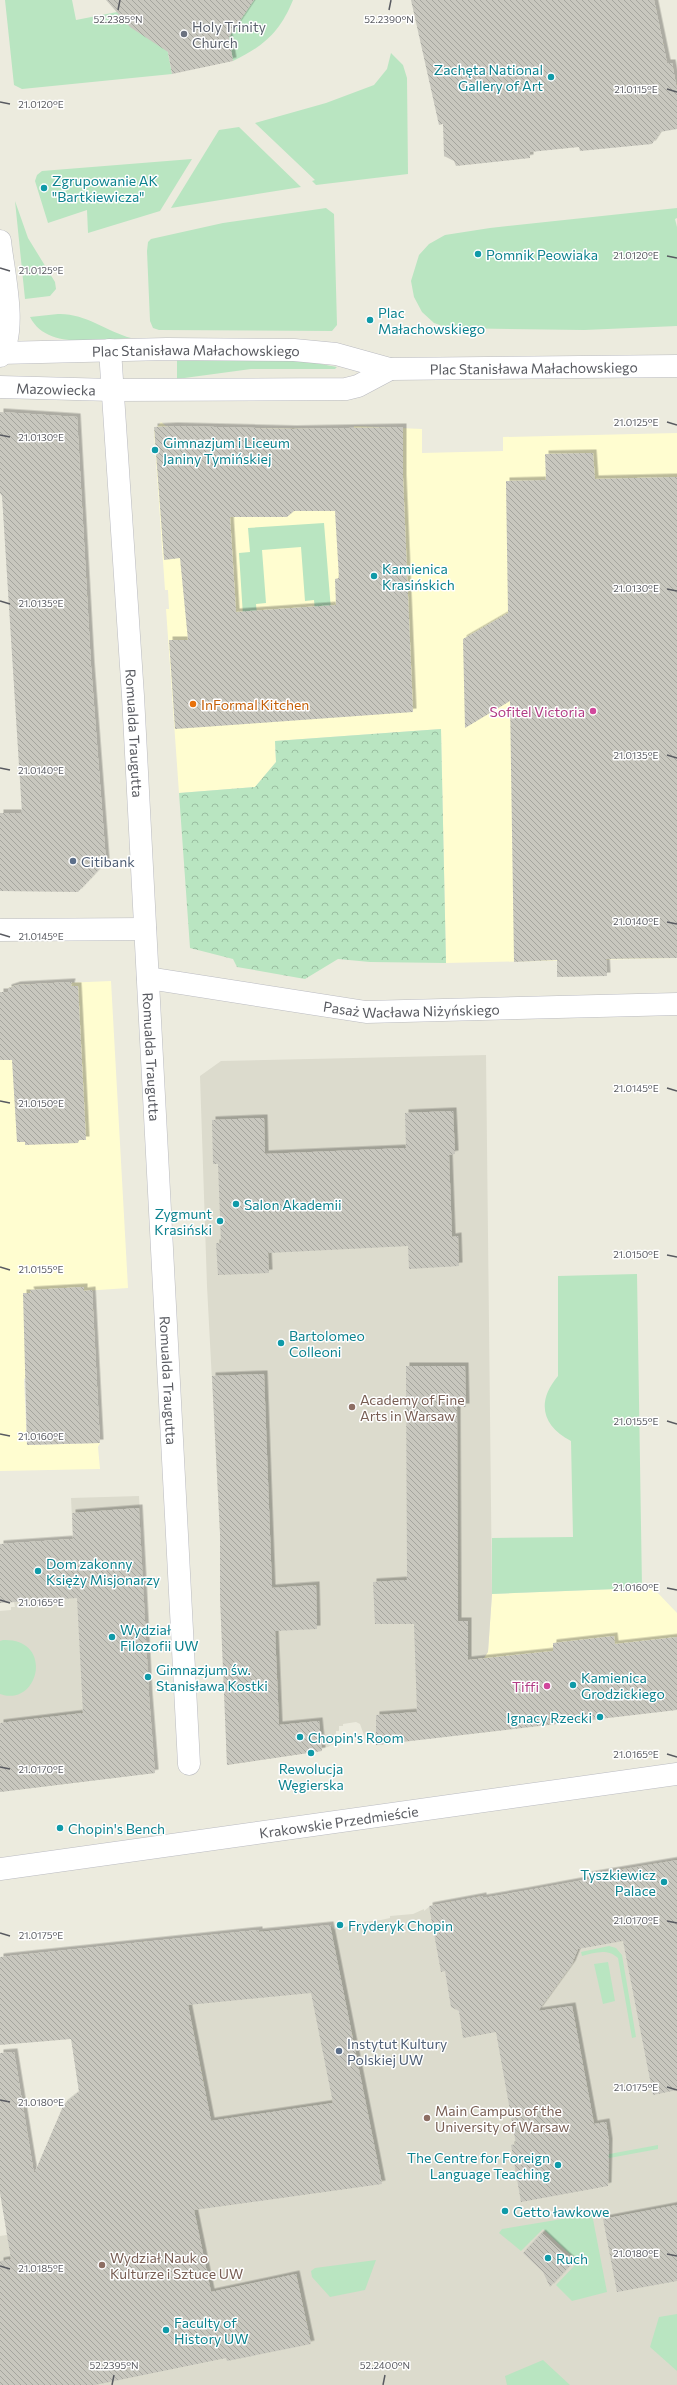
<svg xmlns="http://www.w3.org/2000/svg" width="677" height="2385" viewBox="0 0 677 2385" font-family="Commissioner,sans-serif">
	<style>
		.commercial { fill: #fffdd0 }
		.education { fill: #dcdbcd }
		.green { fill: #b9e5c1 }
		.park { fill: url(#park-crowns) }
		.building { fill: url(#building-back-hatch); fill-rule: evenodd; filter: url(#shadow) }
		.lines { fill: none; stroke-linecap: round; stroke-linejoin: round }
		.minor-casing { stroke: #babbc1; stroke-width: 23 }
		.tertiary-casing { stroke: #babbc1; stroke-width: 23 }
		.minor { stroke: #fff; stroke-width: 22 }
		.tertiary { stroke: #fff; stroke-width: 22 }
		.ticks { fill: none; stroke: #585a60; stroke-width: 1.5 }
		.worship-dot { fill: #6b7280; stroke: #fff; stroke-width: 1.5 }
		.culture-dot { fill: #0f9aa8; stroke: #fff; stroke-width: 1.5 }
		.food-dot { fill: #e8710a; stroke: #fff; stroke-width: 1.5 }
		.hotel-dot { fill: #d1479c; stroke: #fff; stroke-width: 1.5 }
		.service-dot { fill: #5c6f8a; stroke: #fff; stroke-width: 1.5 }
		.education-dot { fill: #8d6e63; stroke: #fff; stroke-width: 1.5 }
		.labels { text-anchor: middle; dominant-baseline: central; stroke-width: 3; stroke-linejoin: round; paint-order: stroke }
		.worship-label { font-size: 14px; fill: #5b616d; stroke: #fff; text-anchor: start }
		.culture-label { font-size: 14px; fill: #0d838f; stroke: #fff; text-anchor: start }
		.street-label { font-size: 14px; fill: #585a60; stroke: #fff }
		.food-label { font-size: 14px; fill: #c56008; stroke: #fff; text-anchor: start }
		.hotel-label { font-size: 14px; fill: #b23c85; stroke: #fff; text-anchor: end }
		.service-label { font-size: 14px; fill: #4e5e75; stroke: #fff; text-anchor: start }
		.education-label { font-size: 14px; fill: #785e54; stroke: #fff; text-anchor: start }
		.ticks-label { font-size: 10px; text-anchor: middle; fill: #585a60; stroke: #fff; stroke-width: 3; stroke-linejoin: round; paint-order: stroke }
	</style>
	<defs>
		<pattern id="park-crowns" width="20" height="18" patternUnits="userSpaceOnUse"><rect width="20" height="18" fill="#b9e5c1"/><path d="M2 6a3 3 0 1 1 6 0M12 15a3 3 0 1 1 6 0" fill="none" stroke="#99bda0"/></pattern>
		<pattern id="building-back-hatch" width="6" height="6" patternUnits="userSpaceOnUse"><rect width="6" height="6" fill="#c8c7be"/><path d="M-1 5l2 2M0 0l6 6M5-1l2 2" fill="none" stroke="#a5a59e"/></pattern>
		<filter id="shadow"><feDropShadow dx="3.5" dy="-3.5" stdDeviation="0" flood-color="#0004"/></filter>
	</defs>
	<rect width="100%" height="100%" fill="#ecebde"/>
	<path class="commercial" d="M161,422l5,4 46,2 114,1 28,-1v-2l68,3v24l81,-2v-14l174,-4v525l-231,5 -5,-234 -166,12 1,21 -21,25 -76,6 -13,-184h3l-1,-19h-3l-11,-159z
		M111,981l17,307 -44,3v-4l-53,3 -5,88 -2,1 3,66 73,-2 -2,4 2,22 -100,2v-479h8v-4l9,-3z
		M642,1588l13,2 22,23v97l-209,-50 20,-8 4,-58z"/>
	<path class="education" d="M486,1055l6,539 -4,58 -4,6 -15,2 2,73 -94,12 -1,-4h-8l-3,-3 -5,-14 -4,-2 -13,2v2h-4v5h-3v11l-8,5 -6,1 -1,3 -94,14 -7,-232 -13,-247 -7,-210 21,-15z
		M139,1496l10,200 6,77 -155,19v-181l11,-1v-3h4l-1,-5 59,-63 -2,-41z
		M677,1859v526h-677v-149l100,-15 61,-193 56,-94 113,-9 4,4 10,-4 1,2 8,-2v-2l28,-3 9,-2v-2l23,-2 11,-5v2l6,-5 52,-10 2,3 104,-20v-4z"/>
	<path class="green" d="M5,0h67l4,20 41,-8c16,18 25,25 49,31l6,31 -150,15 -8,-4z
		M254,0h39c-13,32 -29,46 -60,61l-6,-31z
		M391,53l12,12 4,13 1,96 -92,11 -4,-4 3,-1 -60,-57 71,-20 48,-18 13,-16z
		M239,127l62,60 -130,21 48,-78z
		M192,159l-32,52 -72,22 -1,-23 -39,13 -13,-42 2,-6 5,-4z
		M15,201l13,37 27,44 1,7 -6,7 -25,3z
		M326,208l8,6 3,111 -5,6 -173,-1 -6,-2 -3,-7 -3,-70 1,-9 3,-3 72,-16z
		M677,208v10l-2,1 2,8v99l-93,4 -136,-2 -14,-5 -12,-11 -8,-15 -3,-16 8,-26 10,-11 16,-9 45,-7z
		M58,314c27,-1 48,17 73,24 -31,1 -84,13 -101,-21z
		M177,358l117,1 43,8 -2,2h-84l-74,10z
		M324,523l7,87 -16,1 -1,-11 -9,1 -4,-54 -39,3 4,53 -10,1 1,11 -14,1 -4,-63 11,-1 -2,-24z
		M637,1274l5,314 -150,6v-56l81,-1 -2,-96c-29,-15 -35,-39 -13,-65v-100z
		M3,1640c52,-2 36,68 -3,54v-53z
		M609,1946l7,2 6,7 14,82 -4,1 -14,-80c-11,-10 -23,-5 -36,-2l-1,-4z
		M608,1962l7,39 -12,3 -9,-40z
		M658,2145v4l-54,10v-4z
		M592,2214l15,78 -35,9 -16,-16 22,-23 -35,-33 -22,22 -22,-18 3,-4z
		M376,2260l-11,30 -35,7 -18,-20 -1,-6 4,-3z
		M677,2314v57l-27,-24 9,-30z
		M543,2360l27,25h-63l-2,-9z"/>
	<path class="park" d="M441,729l5,234 -76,-1 -32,-3 -33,20 -68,-12 -4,-8 -43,-11 -11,-155 76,-6 21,-25 -1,-21z"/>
	<path class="building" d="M106,0h148l-25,37 4,24 -61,13 -4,-22 -38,-25z
		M411,0h243l13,63h5l5,27v39l-17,3 -8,12 -72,7 -1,-4 -49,5v6l-74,8 -2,-5 -10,-5 -1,-32 -4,1z
		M0,412l77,5 14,249 15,196 -28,30 -78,-1v-78h22l-20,-317 -2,-3z
		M174,426l119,3 110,-2v51l10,234 -238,17 -6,-89h19l-8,-82 -16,2 -10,-133zM294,511h41l4,67 -4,1 1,26 -100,7 -6,-95h57z
		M593,453l2,26 82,-2v481l-71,1 1,17 -50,1v-17l-43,2 -4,-261 -45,27 -2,-89 45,-26 -2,-132 40,-1 -1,-26z
		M72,982l-1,4h7l8,154h-7l-1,3 -53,2v-3h-8l-5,-82h-12v-68h8v-4l9,-3z
		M453,1111l2,43 -6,1 3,82 6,-1 1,30 -50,3 -1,-23 -140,7 1,20 -51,2 -2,-32h5l-3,-79h-5l-1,-44 52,-2 1,36 141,-6 -1,-35z
		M84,1287v4l8,-1 8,153 -73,2 -4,-152h8l-1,-3z
		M406,1366h59l1,41h-9l1,214h10v39l85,-9v-8l61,-7 1,8 62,-7v73l-301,35v-30l41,-3 -3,-88h-39l-2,-42 34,-2z
		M264,1374l8,214 44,-3 1,44 -42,2 4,94 40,-4 3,30 -95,14 -7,-166v-66l-8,-157z
		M139,1508l10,188 6,77 -155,19v-69l83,-10 -6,-115 -77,5v-59l73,-5 -1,-26z
		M677,1860v230l-24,5 -30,-154 -45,8 -6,15 -34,47 34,-5 22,118 12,-2 3,20 -1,44 -87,16 -10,-57 5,-1 -20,-112 -33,6 -4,-27 -8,-4 -6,-36 -4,1 -12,-66 54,-10v2l41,-7 65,-12 -1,-4z
		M330,1925l52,259 -188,26 17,82 85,-18 15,70 -84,17 -1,-3 -131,27h-95v-124l11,-2 -11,-66v-140l14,-1 20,122 30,-70 15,-12 -8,-53 -71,6v-88l259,-27v2zM311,1993l22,110 -122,18 -23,-116z
		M677,2205v76l-60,11 -14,-73z
		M542,2233l31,29 -23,25 -7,-15 -20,-19z"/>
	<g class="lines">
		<g class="minor-casing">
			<g id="minor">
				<path d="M0,241c3,30 18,90 0,115"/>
				<path id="s1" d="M110,350l23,346 56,1068"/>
				<path d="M0,930l145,-1"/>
				<path id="s2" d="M148,978l218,34 311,-8"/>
				<path id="s3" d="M0,1869l677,-95"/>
			</g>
		</g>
		<g class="tertiary-casing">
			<g id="tertiary">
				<path id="s4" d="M0,353l167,-4 127,1 42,4 54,15 287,-3"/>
				<path id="s5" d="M0,387l112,3 234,-1 12,-3 32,-17"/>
			</g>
		</g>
		<use href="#minor" class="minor"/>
		<use href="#tertiary" class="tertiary"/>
	</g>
	<path class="ticks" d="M118,10l2,-10M389,10l2,-10M667,89l10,3M0,102l10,2M667,256l10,2M0,268l10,3M667,422l10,3M0,435l10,2M667,589l10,2M0,601l10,3M667,755l10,3M0,768l10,2M667,922l10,2M0,934l10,3M667,1088l10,3M0,1101l10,2M667,1255l10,2M0,1267l10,3M667,1421l10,3M0,1434l10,2M667,1588l10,2M0,1600l10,3M667,1754l10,3M0,1767l10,2M667,1921l10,2M0,1933l10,3M667,2087l10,3M0,2100l10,2M667,2254l10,2M0,2266l10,3M112,2385l2,-10M383,2385l2,-10"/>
	<circle class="worship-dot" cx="184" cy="34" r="4"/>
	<g class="culture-dot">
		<circle cx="551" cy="77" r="4"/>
		<circle cx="44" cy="188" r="4"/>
		<circle cx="478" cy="254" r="4"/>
		<circle cx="370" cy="320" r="4"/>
		<circle cx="155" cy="450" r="4"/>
		<circle cx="374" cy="576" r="4"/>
		<circle cx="236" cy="1204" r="4"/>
		<circle cx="220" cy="1221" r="4"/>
		<circle cx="281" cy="1343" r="4"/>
		<circle cx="38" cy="1571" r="4"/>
		<circle cx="112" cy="1637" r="4"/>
		<circle cx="148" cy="1677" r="4"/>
		<circle cx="573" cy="1685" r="4"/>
		<circle cx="600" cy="1717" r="4"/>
		<circle cx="300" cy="1737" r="4"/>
		<circle cx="311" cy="1753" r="4"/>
		<circle cx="60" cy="1828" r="4"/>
		<circle cx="664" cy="1882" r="4"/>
		<circle cx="340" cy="1925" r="4"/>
		<circle cx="558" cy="2165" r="4"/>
		<circle cx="505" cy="2211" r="4"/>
		<circle cx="548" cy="2258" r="4"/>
		<circle cx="166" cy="2330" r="4"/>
	</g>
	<circle class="food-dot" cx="193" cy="704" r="4"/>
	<g class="hotel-dot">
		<circle cx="593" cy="711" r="4"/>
		<circle cx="547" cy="1686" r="4"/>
	</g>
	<g class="service-dot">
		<circle cx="73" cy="861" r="4"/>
		<circle cx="339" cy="2051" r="4"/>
	</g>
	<g class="education-dot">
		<circle cx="352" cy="1407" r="4"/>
		<circle cx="427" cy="2118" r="4"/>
		<circle cx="102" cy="2265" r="4"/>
	</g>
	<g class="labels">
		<g class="worship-label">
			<text x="192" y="26">Holy Trinity<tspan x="192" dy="16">Church</tspan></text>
		</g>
		<g class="culture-label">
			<text x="543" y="69" text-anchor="end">Zachęta National<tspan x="543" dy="16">Gallery of Art</tspan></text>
			<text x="52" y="180">Zgrupowanie AK<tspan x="52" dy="16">"Bartkiewicza"</tspan></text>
			<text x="486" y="254">Pomnik Peowiaka</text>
			<text x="378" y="312">Plac<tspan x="378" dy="16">Małachowskiego</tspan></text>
			<text x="163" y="442">Gimnazjum i Liceum<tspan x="163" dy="16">Janiny Tymińskiej</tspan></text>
			<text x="382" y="568">Kamienica<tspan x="382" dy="16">Krasińskich</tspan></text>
			<text x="244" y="1204">Salon Akademii</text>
			<text x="212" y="1213" text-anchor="end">Zygmunt<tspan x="212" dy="16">Krasiński</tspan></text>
			<text x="289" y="1335">Bartolomeo<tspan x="289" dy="16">Colleoni</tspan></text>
			<text x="46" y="1563">Dom zakonny<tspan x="46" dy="16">Księży Misjonarzy</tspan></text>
			<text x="120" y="1629">Wydział<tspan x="120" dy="16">Filozofii UW</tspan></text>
			<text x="156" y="1669">Gimnazjum św.<tspan x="156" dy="16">Stanisława Kostki</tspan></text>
			<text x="581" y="1677">Kamienica<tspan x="581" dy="16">Grodzickiego</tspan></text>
			<text x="592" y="1717" text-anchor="end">Ignacy Rzecki</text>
			<text x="308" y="1737">Chopin's Room</text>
			<text x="311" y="1768" text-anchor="middle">Rewolucja<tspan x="311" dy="16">Węgierska</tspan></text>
			<text x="68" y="1828">Chopin's Bench</text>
			<text x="656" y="1874" text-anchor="end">Tyszkiewicz<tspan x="656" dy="16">Palace</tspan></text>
			<text x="348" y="1925">Fryderyk Chopin</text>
			<text x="550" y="2157" text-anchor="end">The Centre for Foreign<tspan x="550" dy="16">Language Teaching</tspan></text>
			<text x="513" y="2211">Getto ławkowe</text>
			<text x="556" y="2258">Ruch</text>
			<text x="174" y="2322">Faculty of<tspan x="174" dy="16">History UW</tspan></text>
		</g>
		<g class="street-label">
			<text stroke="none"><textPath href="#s4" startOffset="196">Plac Stanisława Małachowskiego</textPath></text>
			<text stroke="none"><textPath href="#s4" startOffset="536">Plac Stanisława Małachowskiego</textPath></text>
			<text stroke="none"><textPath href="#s5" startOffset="56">Mazowiecka</textPath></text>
			<text stroke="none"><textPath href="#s1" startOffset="384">Romualda Traugutta</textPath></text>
			<text stroke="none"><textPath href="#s2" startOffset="266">Pasaż Wacława Niżyńskiego</textPath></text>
			<text stroke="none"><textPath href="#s1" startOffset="708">Romualda Traugutta</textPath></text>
			<text stroke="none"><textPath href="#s1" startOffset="1032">Romualda Traugutta</textPath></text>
			<text stroke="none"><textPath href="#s3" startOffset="342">Krakowskie Przedmieście</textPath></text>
		</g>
		<g class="food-label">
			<text x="201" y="704">InFormal Kitchen</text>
		</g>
		<g class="hotel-label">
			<text x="585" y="711">Sofitel Victoria</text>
			<text x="539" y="1686">Tiffi</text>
		</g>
		<g class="service-label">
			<text x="81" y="861">Citibank</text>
			<text x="347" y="2043">Instytut Kultury<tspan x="347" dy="16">Polskiej UW</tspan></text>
		</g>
		<g class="education-label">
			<text x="360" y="1399">Academy of Fine<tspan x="360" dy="16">Arts in Warsaw</tspan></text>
			<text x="435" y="2110">Main Campus of the<tspan x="435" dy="16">University of Warsaw</tspan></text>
			<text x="110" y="2257">Wydział Nauk o<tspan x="110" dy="16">Kulturze i Sztuce UW</tspan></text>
		</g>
	</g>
	<g class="ticks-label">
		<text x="118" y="23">52.2385°N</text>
		<text x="389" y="23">52.2390°N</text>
		<text x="636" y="93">21.0115°E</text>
		<text x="41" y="108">21.0120°E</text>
		<text x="636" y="259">21.0120°E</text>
		<text x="41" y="274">21.0125°E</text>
		<text x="636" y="426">21.0125°E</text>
		<text x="41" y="441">21.0130°E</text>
		<text x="636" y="592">21.0130°E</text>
		<text x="41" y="607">21.0135°E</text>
		<text x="636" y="759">21.0135°E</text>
		<text x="41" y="774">21.0140°E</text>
		<text x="636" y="925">21.0140°E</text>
		<text x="41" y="940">21.0145°E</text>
		<text x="636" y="1092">21.0145°E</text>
		<text x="41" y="1107">21.0150°E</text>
		<text x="636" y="1258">21.0150°E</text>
		<text x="41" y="1273">21.0155°E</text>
		<text x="636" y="1425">21.0155°E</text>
		<text x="41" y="1440">21.0160°E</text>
		<text x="636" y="1591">21.0160°E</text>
		<text x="41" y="1606">21.0165°E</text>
		<text x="636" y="1758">21.0165°E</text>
		<text x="41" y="1773">21.0170°E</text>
		<text x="636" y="1924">21.0170°E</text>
		<text x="41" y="1939">21.0175°E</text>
		<text x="636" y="2091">21.0175°E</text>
		<text x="41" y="2106">21.0180°E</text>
		<text x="636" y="2257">21.0180°E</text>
		<text x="41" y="2272">21.0185°E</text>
		<text x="114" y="2369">52.2395°N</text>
		<text x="385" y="2369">52.2400°N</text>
	</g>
</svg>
